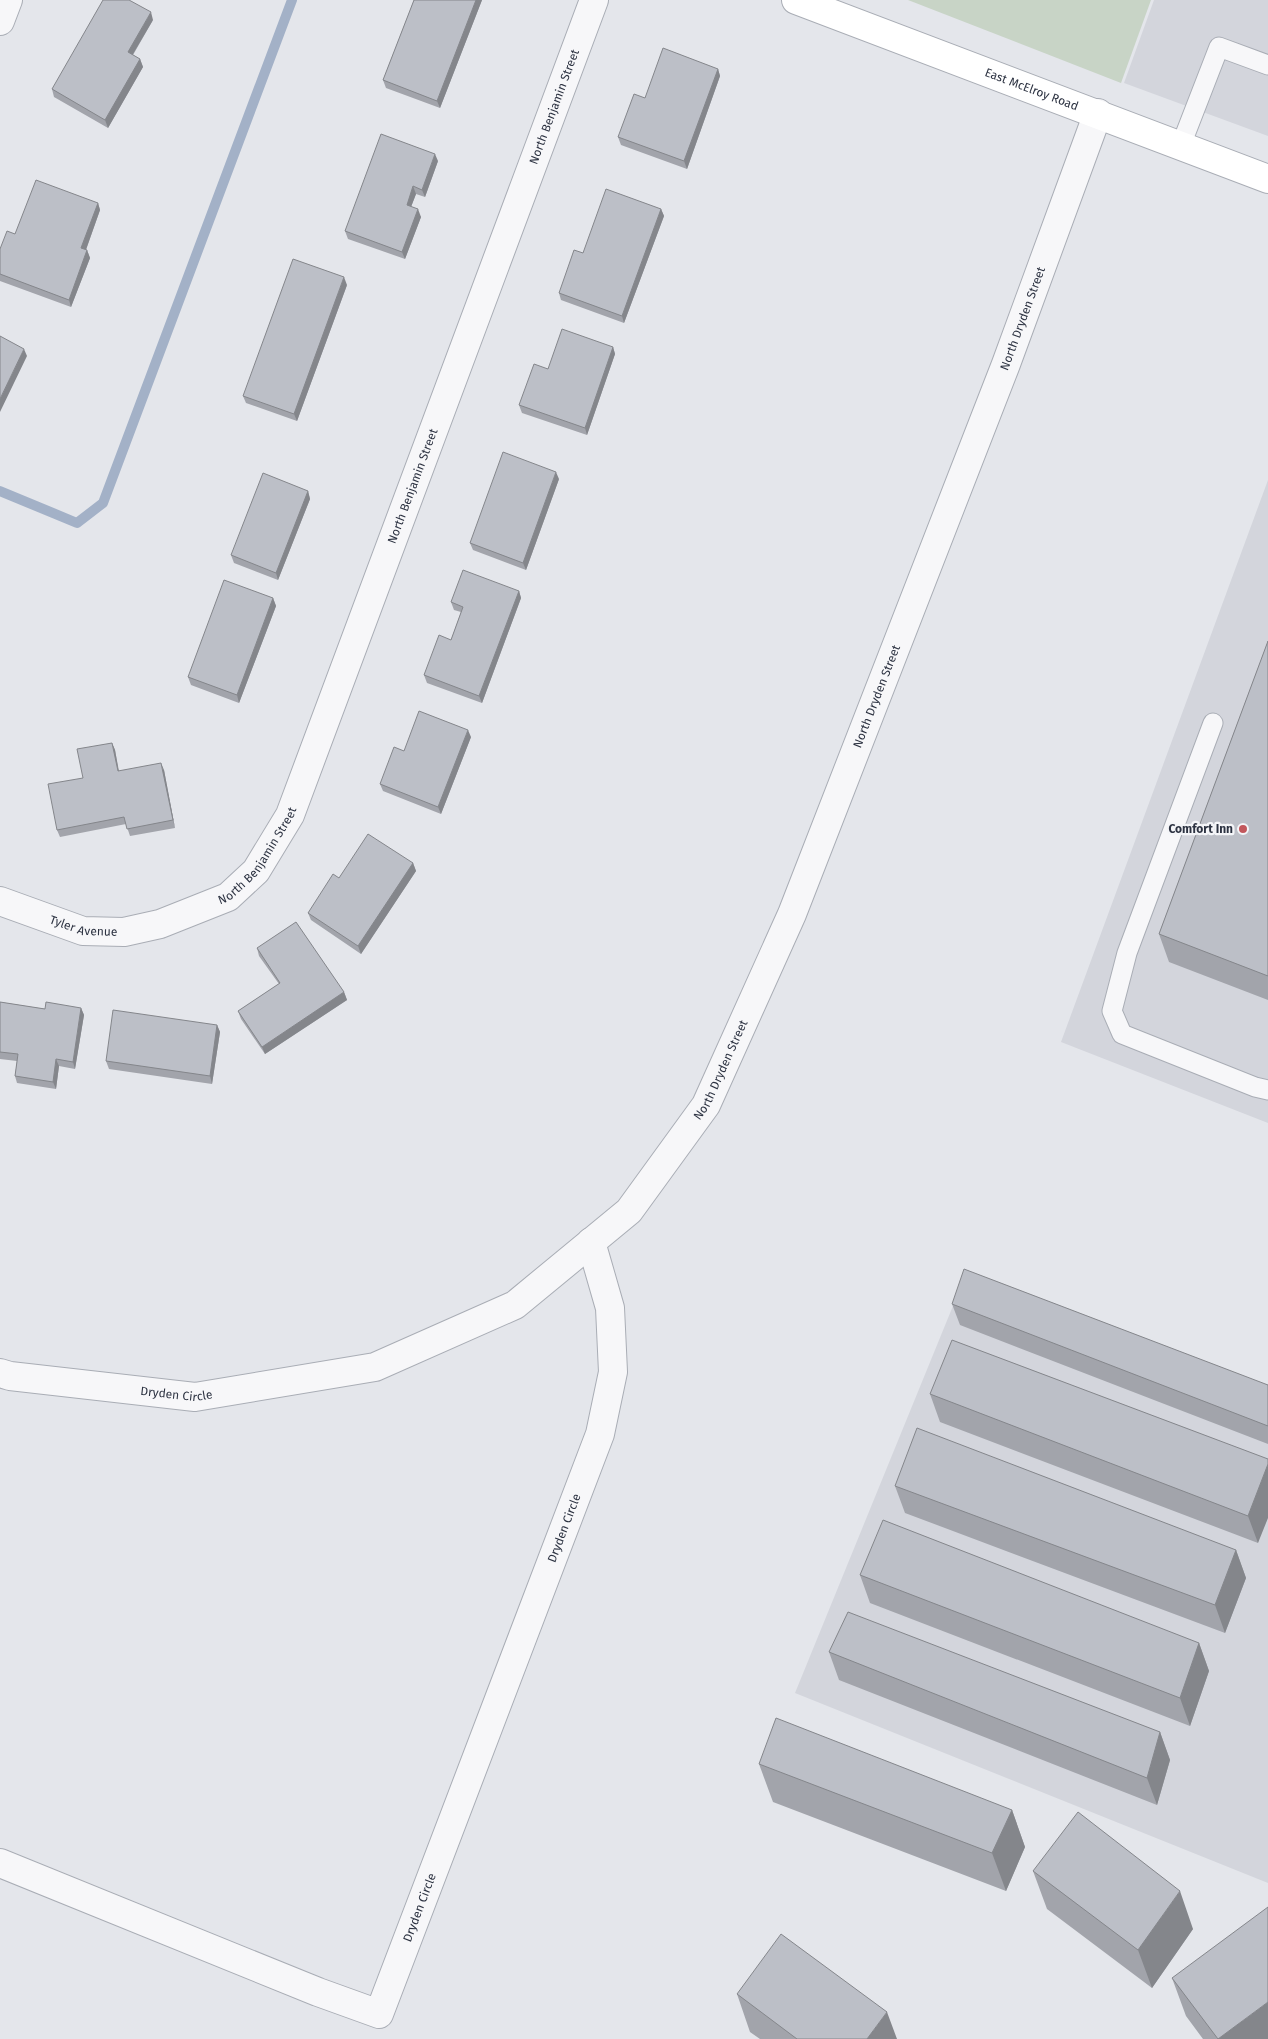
<svg xmlns="http://www.w3.org/2000/svg" width="1268" height="2039" viewBox="0 0 1268 2039" font-family="'Fira Sans',sans-serif">
	<style>
		.built { fill: #d3d5dc }
		.green { fill: #c8d4c6 }
		.lines { fill: none; stroke-linecap: round; stroke-linejoin: round }
		.stream { stroke: #a3b1c7; stroke-width: 10 }
		.service-casing { stroke: #a9adb5; stroke-width: 21 }
		.minor-casing { stroke: #a9adb5; stroke-width: 30 }
		.secondary-casing { stroke: #a9adb5; stroke-width: 30 }
		.service { stroke: #f7f7f9; stroke-width: 19 }
		.minor { stroke: #f7f7f9; stroke-width: 28 }
		.secondary { stroke: #fff; stroke-width: 28 }
		.wall { fill: #a2a4ab }
		.shaded-wall { fill: #84868b }
		.building { fill: #bcbfc7; stroke: #84868b }
		.poi-dot { fill: #c2575c; stroke: #f4f5f8; stroke-width: 2 }
		.labels { text-anchor: middle; dominant-baseline: central; stroke-width: 4.5; stroke-linejoin: round; paint-order: stroke }
		.street-label { font-size: 12px; fill: #2d3342; stroke: #f4f5f8 }
		.poi-label { font-size: 12px; font-weight: bold; fill: #2d3342; stroke: #f4f5f8; text-anchor: end }
	</style>
	<rect width="100%" height="100%" fill="#e4e6eb"/>
	<path class="built" d="M1154,0h114v136l-144,-53z
		M1268,480v643l-207,-81z
		M966,1274l302,119v490l-473,-190z"/>
	<path class="green" d="M908,0h243l-30,83z"/>
	<g class="lines">
		<path class="stream" d="M0,491l77,32 26,-20 189,-503"/>
		<g class="service-casing">
			<path id="service" d="M1181,145l38,-98 49,18
				M1213,723l-86,230 -15,58 10,23 133,53 13,3"/>
		</g>
		<g class="minor-casing">
			<g id="minor">
				<path d="M0,21l8,-21"/>
				<path id="s1" d="M0,901l83,30 41,1 36,-8 68,-27 28,-26 34,-56 304,-815"/>
				<path id="s2" d="M0,1373l10,3 185,21 180,-30 140,-62 114,-94 77,-106 86,-191 214,-550 92,-251"/>
				<path id="s3" d="M0,1863l318,129 61,22 221,-580 13,-62 -3,-64 -19,-66"/>
			</g>
		</g>
		<g class="secondary-casing">
			<g id="secondary">
				<path id="s4" d="M796,0l472,179"/>
			</g>
		</g>
		<use href="#service" class="service"/>
		<use href="#minor" class="minor"/>
		<use href="#secondary" class="secondary"/>
	</g>
	<path class="wall" d="M414,0h68l-42,108 -54,-20 -3,-8z
		M153,20l-20,35 7,4 3,8 -35,61 -54,-31 -2,-8z
		M718,69l2,7 -33,93 -66,-24 -3,-8 27,-39z
		M438,161l-13,36 -9,-3 -5,13 10,10 -16,42 -57,-20 -3,-8z
		M98,203l2,7 -14,40h1l3,8 -19,49 -71,-26v-32l15,-15z
		M661,209l3,7 -40,107 -63,-23 -2,-7 24,-40z
		M347,285l-50,136 -51,-18 -3,-7z
		M613,347l2,7 -28,81 -65,-22 -3,-8z
		M559,479l-33,91 -53,-20 -3,-7z
		M308,491l2,8 -32,81 -44,-17 -3,-8z
		M519,591l2,7 -39,105 -55,-20 -3,-8 27,-35 10,-28 -7,-2 -3,-8z
		M273,598l3,8 -37,97 -48,-18 -3,-8z
		M1268,641v359l-99,-38 -10,-28z
		M471,737l-30,77 -58,-23 -3,-7 24,-33z
		M112,743l3,7 4,21 45,-1 11,58 -45,8 -4,-12 -66,13 -3,-7 26,-52z
		M413,863l3,8 -55,83 -50,-34 -3,-7 31,-35z
		M257,948l87,44 3,8 -82,54 -24,-35 -3,-8 41,-27 -20,-28z
		M0,1002l45,7 36,-1 3,7 -9,54 -16,-3 -3,23 -39,-6 -2,-7 2,-15 -17,-2z
		M217,1025l3,7 -8,52 -103,-15 -3,-8z
		M952,1304l316,81v59l-308,-119z
		M930,1394l338,65 -10,84 -318,-121z
		M895,1486l341,64 10,28 -21,55 -320,-120z
		M860,1575l339,68 10,28 -19,55 -320,-123z
		M829,1652l331,80 10,28 -13,45 -318,-125z
		M759,1764l253,46 13,37 -19,44 -233,-89z
		M1033,1871l160,58 -41,59 -105,-79z
		M1172,1978l96,61h-65l-17,-23z
		M737,1994l160,45h-137l-10,-7z"/>
	<path class="shaded-wall" d="M476,0h6l-42,108 -3,-7z
		M151,12l2,8 -23,39 -2,-7z
		M140,59l3,8 -35,61 -3,-8z
		M718,69l2,7 -33,93 -3,-8z
		M435,154l3,7 -13,36 -3,-7z
		M413,186l3,8 -7,18 -2,-7z
		M98,203l2,7 -16,45 -3,-7z
		M418,209l3,8 -16,42 -3,-7z
		M661,209l3,7 -40,107 -2,-7z
		M87,250l3,8 -19,49 -2,-7z
		M344,277l3,8 -50,136 -3,-7z
		M613,347l2,7 -28,81 -2,-7z
		M24,349l3,7 -27,56v-13z
		M556,472l3,7 -33,91 -3,-7z
		M308,491l2,8 -32,81 -2,-7z
		M519,591l2,7 -39,105 -3,-7z
		M273,598l3,8 -37,97 -2,-8z
		M468,730l3,7 -30,77 -3,-7z
		M112,743l3,7 5,29 -2,-8z
		M161,763l3,7 11,58 -2,-8z
		M413,863l3,8 -55,83 -3,-8z
		M344,992l3,8 -82,54 -3,-7z
		M81,1008l3,7 -9,54 -2,-7z
		M217,1025l3,7 -8,52 -2,-8z
		M56,1059l3,7 -3,23 -3,-7z
		M1268,1464v54l-10,25 -10,-27z
		M1236,1550l10,28 -21,55 -10,-28z
		M1199,1643l10,28 -19,55 -10,-28z
		M1160,1732l10,28 -13,45 -10,-27z
		M1012,1810l13,37 -19,44 -14,-38z
		M1180,1891l13,38 -41,59 -14,-38z
		M1268,2002v37h-50z
		M887,2012l10,27h-30z"/>
	<path class="building" d="M103,0h26l22,12 -23,40 12,7 -35,61 -53,-31z
		M414,0h62l-39,101 -54,-21z
		M663,48l55,21 -34,92 -66,-24 16,-43 11,4z
		M381,134l54,20 -13,36 -9,-4 -6,19 11,4 -16,43 -57,-21z
		M36,180l62,23 -17,45 6,2 -18,50 -69,-26v-25l7,-18 8,3z
		M606,189l55,20 -39,107 -63,-23 15,-43 9,3z
		M293,259l51,18 -50,137 -51,-18z
		M562,329l51,18 -28,81 -66,-23 15,-41 14,5z
		M0,336l24,13 -24,50z
		M503,452l53,20 -33,91 -53,-20z
		M263,473l45,18 -32,82 -45,-18z
		M463,570l56,21 -40,105 -55,-21 15,-40 12,5 12,-33 -12,-5z
		M224,580l49,18 -36,97 -49,-18z
		M1268,641v335l-109,-42z
		M419,711l49,19 -30,77 -58,-23 14,-37 10,4z
		M112,743l6,28 43,-8 12,57 -46,9 -3,-12 -67,13 -9,-46 35,-6 -6,-29z
		M368,834l45,29 -55,83 -50,-33 25,-39 6,4z
		M296,922l48,70 -82,55 -24,-36 42,-28 -23,-35z
		M0,1002l45,7 1,-7 35,6 -8,54 -17,-3 -3,23 -38,-6 3,-22 -18,-2z
		M113,1010l104,15 -7,51 -104,-15z
		M964,1269l304,116v41l-316,-122z
		M952,1340l316,119v5l-20,52 -318,-122z
		M917,1428l319,122 -21,55 -320,-119z
		M883,1520l316,123 -19,55 -320,-123z
		M848,1612l312,120 -13,46 -318,-126z
		M776,1718l236,92 -20,43 -233,-89z
		M1078,1812l102,79 -42,59 -105,-79z
		M1268,1907v95l-50,37 -46,-61z
		M781,1934l106,78 -20,27h-70l-60,-45z"/>
	<circle class="poi-dot" cx="1243" cy="829" r="5"/>
	<g class="labels">
		<g class="street-label">
			<text stroke="none"><textPath href="#s4" startOffset="252">East McElroy Road</textPath></text>
			<text stroke="none"><textPath href="#s1" startOffset="1099">North Benjamin Street</textPath></text>
			<text stroke="none"><textPath href="#s2" startOffset="1659">North Dryden Street</textPath></text>
			<text stroke="none"><textPath href="#s1" startOffset="694">North Benjamin Street</textPath></text>
			<text stroke="none"><textPath href="#s2" startOffset="1254">North Dryden Street</textPath></text>
			<text stroke="none"><textPath href="#s1" startOffset="290">North Benjamin Street</textPath></text>
			<text stroke="none"><textPath href="#s1" startOffset="88">Tyler Avenue</textPath></text>
			<text stroke="none"><textPath href="#s2" startOffset="849">North Dryden Street</textPath></text>
			<text stroke="none"><textPath href="#s2" startOffset="178">Dryden Circle</textPath></text>
			<text stroke="none"><textPath href="#s3" startOffset="928">Dryden Circle</textPath></text>
			<text stroke="none"><textPath href="#s3" startOffset="522">Dryden Circle</textPath></text>
		</g>
		<g class="poi-label">
			<text x="1233" y="829">Comfort Inn</text>
		</g>
	</g>
</svg>
